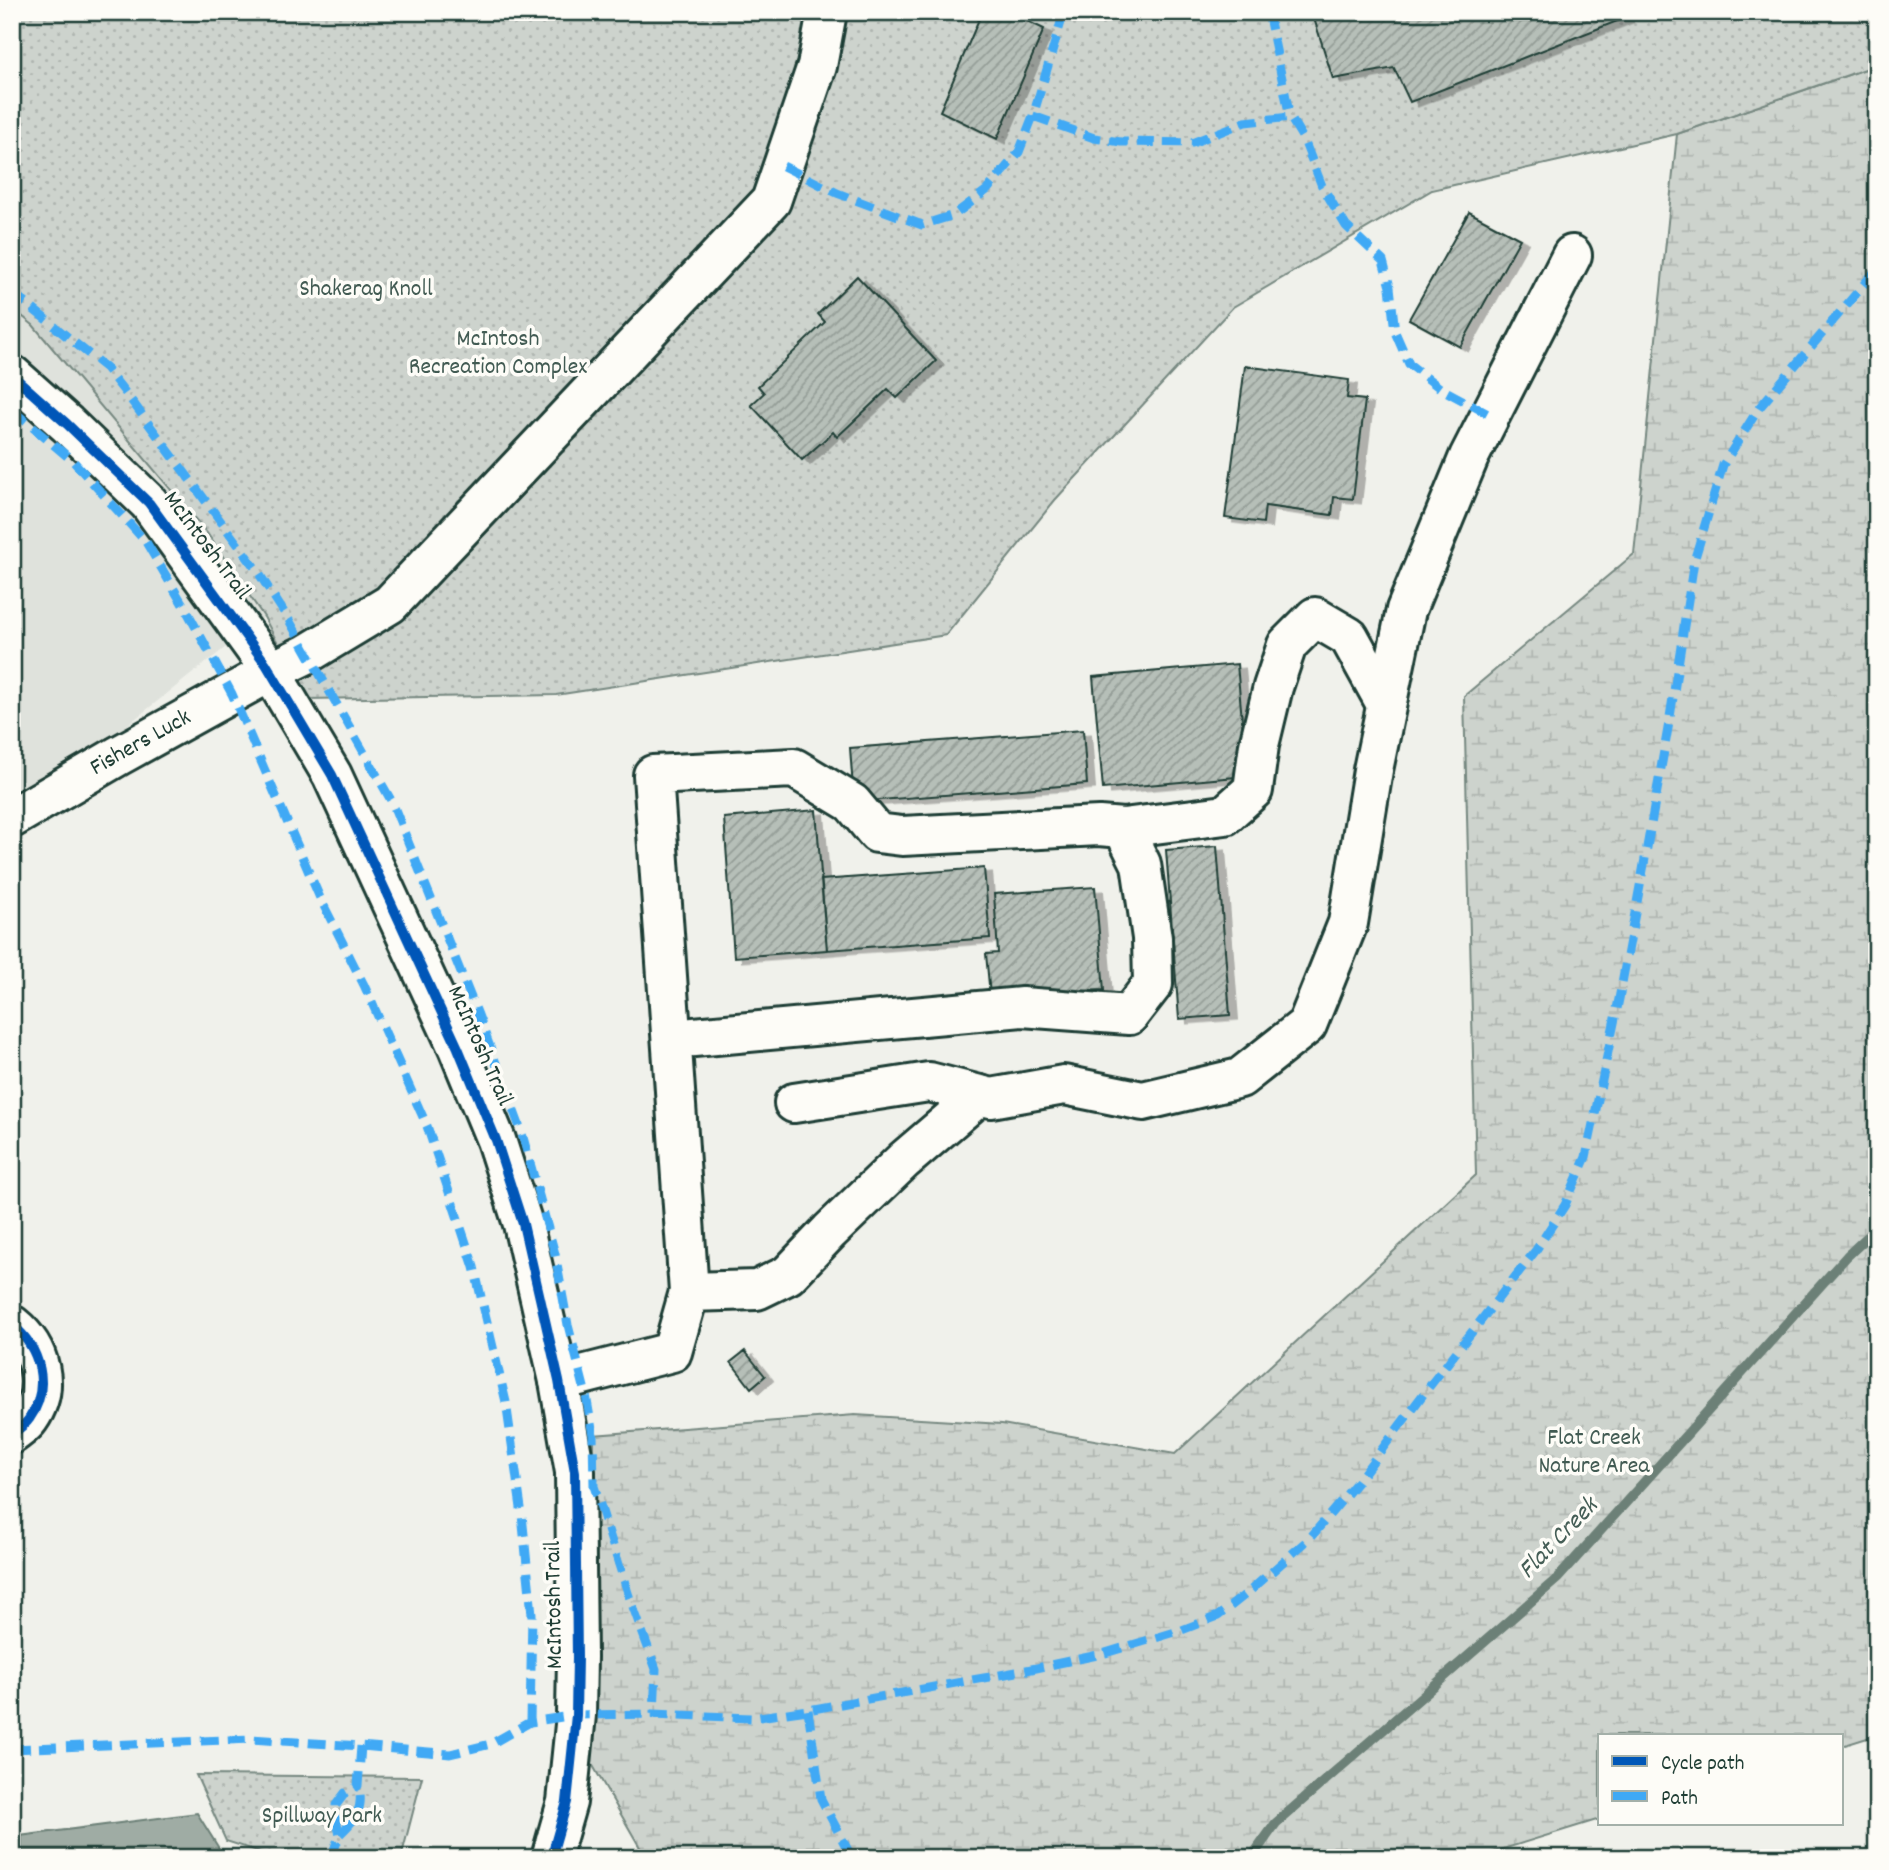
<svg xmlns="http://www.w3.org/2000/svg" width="1889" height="1870" viewBox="0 0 1889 1870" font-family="Dekko,sans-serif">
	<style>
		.built { fill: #dfe2dc }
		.wetland { fill: url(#wetland-marsh); stroke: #768880; stroke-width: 2 }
		.park { fill: url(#park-dots); stroke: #768880; stroke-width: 2 }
		.water { fill: #9faca4; stroke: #6c8077; stroke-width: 2 }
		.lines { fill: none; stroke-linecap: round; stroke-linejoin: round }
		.stream { stroke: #6c8077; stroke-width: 10 }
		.building { fill: url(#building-hatch); stroke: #1f3d34; stroke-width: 2; filter: url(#shadow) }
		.minor-casing { stroke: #1f3d34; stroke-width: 44 }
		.minor { stroke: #fdfcf7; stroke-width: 38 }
		.quiet { stroke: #3fa9f5; stroke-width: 9; stroke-dasharray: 18 9; stroke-linecap: butt }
		.cycleway-casing { stroke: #fdfcf7; stroke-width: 15 }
		.cycleway { stroke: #0057b8; stroke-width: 10 }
		.labels { text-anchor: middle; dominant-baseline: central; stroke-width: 7; stroke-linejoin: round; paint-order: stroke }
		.park-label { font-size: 24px; fill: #425b53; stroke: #fdfcf7 }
		.street-label { font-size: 24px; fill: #1f3d34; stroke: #fdfcf7 }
		.water-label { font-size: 26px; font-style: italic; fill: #455e56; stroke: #fdfcf7 }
	</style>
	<defs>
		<pattern id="wetland-marsh" width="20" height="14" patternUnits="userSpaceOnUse" patternTransform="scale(1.75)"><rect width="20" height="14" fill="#cdd3cd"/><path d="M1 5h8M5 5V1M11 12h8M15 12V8" fill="none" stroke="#b0b6b1"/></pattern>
		<pattern id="park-dots" width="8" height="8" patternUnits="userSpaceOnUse" patternTransform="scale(1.75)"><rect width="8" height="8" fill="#cdd3cd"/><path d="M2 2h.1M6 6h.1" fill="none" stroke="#b0b6b1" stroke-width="1.8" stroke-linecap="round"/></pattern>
		<pattern id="building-hatch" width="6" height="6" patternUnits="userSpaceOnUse" patternTransform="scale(1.75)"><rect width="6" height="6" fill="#b6bfb8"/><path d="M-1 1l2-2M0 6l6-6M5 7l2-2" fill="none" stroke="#939c96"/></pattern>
		<filter id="shadow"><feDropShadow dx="8" dy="4.5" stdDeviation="0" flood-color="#0004"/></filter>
	</defs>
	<rect width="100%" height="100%" fill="#f0f1eb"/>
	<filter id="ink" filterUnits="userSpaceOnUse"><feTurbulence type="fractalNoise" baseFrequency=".0143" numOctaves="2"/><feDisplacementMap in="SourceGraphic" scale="14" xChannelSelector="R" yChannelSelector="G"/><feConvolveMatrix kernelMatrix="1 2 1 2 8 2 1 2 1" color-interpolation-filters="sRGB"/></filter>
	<g filter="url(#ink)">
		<path class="built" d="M12,308l88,70 164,239 -252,199z"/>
		<path class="wetland" d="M1877,65v1670l-35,11v-11h-242v84l-126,39h-828l-54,-94 1,-329 262,-20 147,9 173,30 301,-279 -12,-479 170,-142 43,-420z"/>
		<path class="park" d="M12,12h1865v53l-200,69 -245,56 -199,117 -178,193 -109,135 -390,60 -249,4 -43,-82 -57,-84 -174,-208 -21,-17z
			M196,1775l226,2 -21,81h-122l-53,-17z"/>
		<path class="water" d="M197,1813l23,37 23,8h-231v-21z"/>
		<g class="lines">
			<path class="stream" d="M1251,1858l25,-35 282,-245 289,-322 30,-28"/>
		</g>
		<path class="building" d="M982,12h26l36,17 -47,110 -57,-28z
			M1312,12h314l-1,6 -215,84 -16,-34 -61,11z
			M1469,212l51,27 -60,108 -51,-28z
			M857,276l79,85 -39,37 -9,-9 -51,48 -4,-5 -31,28 -51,-55 13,-12 -6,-7 67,-64 -7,-8z
			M1245,366l104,14 -2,18 18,2 -12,99 -19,-2 -2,18 -67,-9 -2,17 -38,-5z
			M1237,664l10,112 -144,13 -10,-112z
			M1083,730l4,54 -233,18 -4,-54z
			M816,810l11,140 -93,7 -10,-139z
			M1217,846l13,169 -51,4 -13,-169z
			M984,868l6,70 -163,12 -6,-70z
			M1095,887l9,103 -114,5 -4,-41 12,-1 -4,-59z
			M745,1351l20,25 -14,12 -20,-26z"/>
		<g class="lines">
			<g class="minor-casing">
				<g id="minor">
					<path d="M12,375l55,49 82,79 117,161 66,111 126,273 38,92 27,84 36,157 16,91 2,185 -1,58 -9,87 -16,56"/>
					<path id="s1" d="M12,818l106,-62 152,-84 37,-18 83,-50 381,-403 46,-135 10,-54"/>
					<path d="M1123,828l102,-13 28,-25 6,-45 14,-58 14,-42 28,-28 34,20 37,67"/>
					<path d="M794,1103l135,-21 62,16 73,-13 79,16 97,-23 67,-53 41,-102 25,-153 33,-160 63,-153 103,-202"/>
					<path d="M689,1292l68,-2 31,-15 42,-44 74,-71 76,-65"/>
					<path d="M12,1325c29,23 39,63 17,94 -4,6 -12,11 -17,15"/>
					<path d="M559,1381l113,-29 17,-60 -36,-517 141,-7 58,35 25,30 25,3 197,-10 24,2 18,36 11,74 1,46 -24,31 -107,-8 -350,32"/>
				</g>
			</g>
			<use href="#minor" class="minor"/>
			<path class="quiet" d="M1268,12l22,105
				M1033,116l61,22 27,4 71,1 53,-21 45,-5 14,23 18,46 24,40 37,35 7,26 5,45 14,32 31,24 50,27
				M783,166l54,27 85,32 32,-10 33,-25 32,-38 14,-36 31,-104
				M12,292l94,76 28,36 122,165 33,51 103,182 86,213 43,115 34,124 13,71 18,70 7,40 1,51 35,110 27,73 -2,45
				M12,410l61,51 73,81 42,71 44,81 88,204 44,87 63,141 47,141 32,135 16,113 10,99 -2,108
				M808,1710l13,89 31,59
				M12,1749l238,-10 111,7 89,8 41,-10 39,-22 46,-7 78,-1 98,4 56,-8 214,-39 80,-17 80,-24 36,-14 33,-26 59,-52 48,-57 67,-89 111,-142 29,-45 21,-48 33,-158 24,-129 27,-153 24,-156 29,-96 36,-57 118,-139
				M340,1834c15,-14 25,-26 18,-48
				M331,1858l9,-24 -4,-13v-16l9,-12 13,-7 3,-40"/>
			<g class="cycleway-casing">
				<path id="cycleway" d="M12,375l55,49 82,79 117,161 66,111 126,273 38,92 27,84 36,157 16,91 2,185 -1,58 -9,87 -16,56
					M12,1325c29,23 39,63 17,94 -4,6 -12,11 -17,15"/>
			</g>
			<use href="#cycleway" class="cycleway"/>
		</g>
	</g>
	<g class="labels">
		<g class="park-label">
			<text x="366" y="290">Shakerag Knoll</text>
			<text x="498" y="340">McIntosh<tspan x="498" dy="28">Recreation Complex</tspan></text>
			<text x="1594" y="1439">Flat Creek<tspan x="1594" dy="28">Nature Area</tspan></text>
			<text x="322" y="1817">Spillway Park</text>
		</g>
		<g class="street-label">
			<text transform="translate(206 546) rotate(53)">McIntosh Trail</text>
			<text stroke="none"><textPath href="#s1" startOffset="149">Fishers Luck</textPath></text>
			<text transform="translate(479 1046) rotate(66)">McIntosh Trail</text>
			<text transform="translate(555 1605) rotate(-91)">McIntosh Trail</text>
		</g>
		<g class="water-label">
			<text transform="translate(1559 1539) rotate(-46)">Flat Creek</text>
		</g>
	</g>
	<rect width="1889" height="1870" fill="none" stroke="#fdfcf7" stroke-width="42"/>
	<rect x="21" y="21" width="1847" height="1828" fill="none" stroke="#1f3d34" stroke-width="2.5" filter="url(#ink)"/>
	<rect x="1598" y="1734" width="245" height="91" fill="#fdfcf7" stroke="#a4b0a9" stroke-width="2"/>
	<rect x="1612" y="1756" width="35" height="10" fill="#0057b8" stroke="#a4b0a9" stroke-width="2"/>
	<text x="1661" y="1769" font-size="21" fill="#1f3d34">Cycle path</text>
	<rect x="1612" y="1791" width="35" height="10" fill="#3fa9f5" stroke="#a4b0a9" stroke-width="2"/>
	<text x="1661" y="1804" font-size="21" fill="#1f3d34">Path</text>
</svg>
